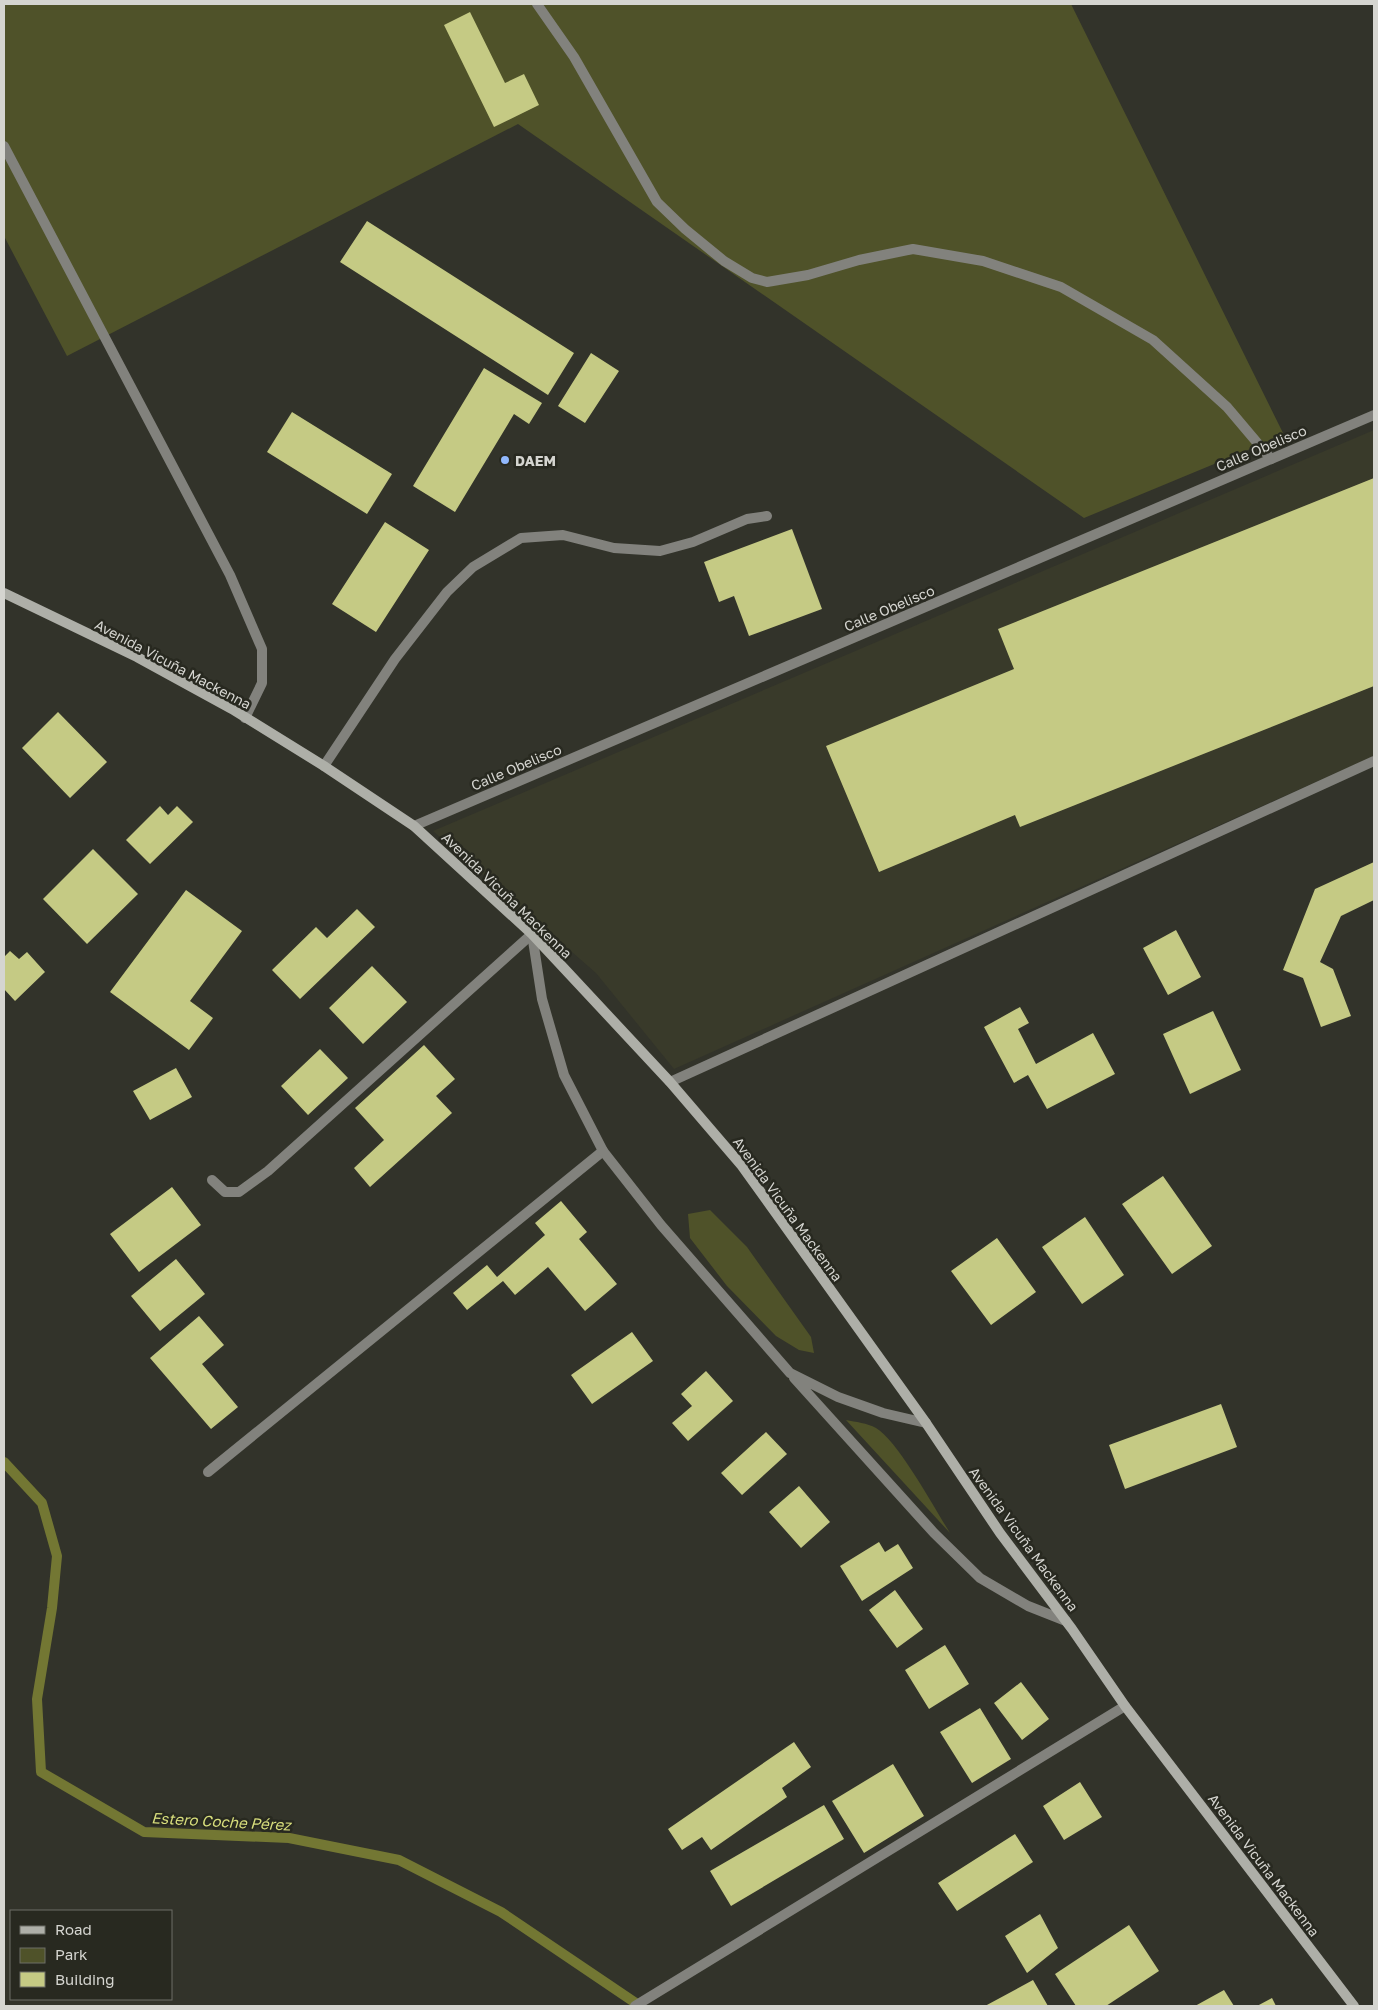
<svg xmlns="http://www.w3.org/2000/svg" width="1378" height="2010" viewBox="0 0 1378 2010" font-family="'Golos Text',sans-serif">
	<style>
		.built { fill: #393a2a }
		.green { fill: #4f5229 }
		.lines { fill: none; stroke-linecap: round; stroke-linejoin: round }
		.stream { stroke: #737733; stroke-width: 10 }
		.building { fill: #c5ca84 }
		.lane { stroke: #82827d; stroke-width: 10 }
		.street { stroke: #82827d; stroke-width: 10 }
		.secondary { stroke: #aeafa8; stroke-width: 10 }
		.poi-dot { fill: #91b8fd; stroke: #282920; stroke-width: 2 }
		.labels { text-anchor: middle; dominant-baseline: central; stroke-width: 5; stroke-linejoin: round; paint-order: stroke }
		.street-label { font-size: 14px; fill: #d5d5d0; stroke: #282920 }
		.poi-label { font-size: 14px; font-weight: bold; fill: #d5d5d0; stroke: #282920; text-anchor: start }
		.water-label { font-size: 15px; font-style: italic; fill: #d7dd7c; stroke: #282920 }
	</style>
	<rect width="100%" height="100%" fill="#32332a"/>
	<path class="built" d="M1374,430v326l-700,313 -78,-96 -163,-142z"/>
	<path class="green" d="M4,4h1067l213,431 -200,83 -566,-394 -451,232 -63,-120z
		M710,1210l37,37 64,90 3,16 -15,-3 -23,-14 -49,-50 -37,-48 -2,-24z
		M846,1420c10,2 21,3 30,8 22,13 59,81 74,105z"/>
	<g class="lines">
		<path class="stream" d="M4,1462l38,41 15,53 -5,52 -15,91 4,73 103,60 145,6 110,22 102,52 139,94"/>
	</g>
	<path class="building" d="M470,12l35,71 19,-9 15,31 -45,22 -50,-102z
		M367,221l207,132 -26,42 -208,-133z
		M591,353l28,18 -34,52 -27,-17z
		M484,368l58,35 -13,21 -15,-10 -59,98 -42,-26z
		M292,412l100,62 -25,40 -100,-62z
		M1374,478v208l-354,141 -5,-12 -136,57 -53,-126 188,-77 -16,-40z
		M385,522l44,28 -53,82 -44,-28z
		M792,529l30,80 -73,27 -15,-40 -15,6 -15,-40z
		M58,712l49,50 -37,36 -48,-50z
		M160,806l8,9 9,-9 16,16 -43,42 -24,-24z
		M93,849l45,45 -51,50 -44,-45z
		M1374,862v38l-33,16 -21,46 13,7 18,47 -30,11 -18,-49 -20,-8 32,-81z
		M186,890l56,41 -52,70 23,17 -24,32 -79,-58z
		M357,909l18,18 -75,72 -28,-29 44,-43 11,11z
		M1176,930l25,47 -33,18 -25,-47z
		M10,951l9,8 8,-7 18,20 -30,29 -11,-12v-32z
		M372,966l35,36 -44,42 -34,-36z
		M1020,1007l9,16 -11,6 18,35 57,-31 22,41 -68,35 -19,-34 -14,8 -30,-56z
		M1213,1011l28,59 -51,24 -27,-60z
		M424,1045l31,34 -19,17 16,17 -82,74 -16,-19 30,-28 -29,-32z
		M320,1049l28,29 -40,37 -27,-29z
		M176,1068l16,29 -42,23 -17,-29z
		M1163,1176l49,70 -40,28 -50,-70z
		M172,1187l29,38 -62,47 -29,-38z
		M561,1201l26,31 -8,7 38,45 -32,27 -37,-44 -33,28 -12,-14 -36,29 -14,-17 34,-28 10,12 48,-42 -10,-12z
		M1085,1217l39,58 -42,29 -40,-57z
		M997,1238l39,54 -45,33 -40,-54z
		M176,1259l29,35 -45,37 -29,-35z
		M199,1316l25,29 -22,19 36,43 -27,22 -61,-71z
		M632,1332l21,29 -61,43 -21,-29z
		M706,1371l27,30 -45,40 -16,-18 20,-17 -11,-12z
		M1221,1404l16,43 -112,42 -16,-44z
		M766,1432l21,22 -45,41 -21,-22z
		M799,1486l31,36 -29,26 -32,-36z
		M879,1542l6,10 13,-8 15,24 -51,33 -22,-35z
		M895,1590l28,39 -26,19 -28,-38z
		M945,1645l24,39 -40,25 -24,-39z
		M1021,1682l28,37 -27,21 -28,-37z
		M980,1708l31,51 -39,24 -32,-51z
		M794,1742l17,25 -29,21 5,9 -76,53 -9,-13 -20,13 -14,-21z
		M893,1764l31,52 -60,37 -32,-52z
		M1080,1782l22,35 -38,23 -21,-34z
		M824,1805l20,34 -113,67 -21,-35z
		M1015,1834l18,28 -76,49 -19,-28z
		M1040,1914l18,34 -31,25 -22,-37z
		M1129,1925l30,46 -53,35h-30l-21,-32z
		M1033,1980l15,26h-63z
		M1224,1990l10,16h-39z
		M1272,1998l4,8h-19z"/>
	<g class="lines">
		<path class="lane" d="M537,4l37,53 83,145 28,27 39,32 28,17 15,4 41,-7 51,-15 54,-11 70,12 78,26 92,53 74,67 44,52
			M4,146l226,429 32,74v34l-17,35
			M324,766l71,-107 52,-67 26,-25 48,-29 42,-3 51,13 46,3 33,-9 54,-23 20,-3
			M212,1180l13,12h14l29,-21 264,-237
			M208,1472l395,-321"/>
		<path class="street" d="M414,826l960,-411
			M532,934l10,65 22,76 39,76 58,74 129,148 48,24 45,16 43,10
			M670,1082l704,-321
			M794,1378l140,155 46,45 48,28 38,15
			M635,2006l490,-300"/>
		<path class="secondary" d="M4,593l133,64 95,52 92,57 90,60 118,108 138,148 72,84 184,257 74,110 72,96 53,77 229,300"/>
	</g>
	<circle class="poi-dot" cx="505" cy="460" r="5"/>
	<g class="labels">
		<g class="street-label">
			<text transform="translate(1261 448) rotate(-23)">Calle Obelisco</text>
			<text transform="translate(889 608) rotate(-23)">Calle Obelisco</text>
			<text transform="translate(173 664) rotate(28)">Avenida Vicuña Mackenna</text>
			<text transform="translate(516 767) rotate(-23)">Calle Obelisco</text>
			<text transform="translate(507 895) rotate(44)">Avenida Vicuña Mackenna</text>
			<text transform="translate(788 1209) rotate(54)">Avenida Vicuña Mackenna</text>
			<text transform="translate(1024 1539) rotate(54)">Avenida Vicuña Mackenna</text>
			<text transform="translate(1264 1865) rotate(53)">Avenida Vicuña Mackenna</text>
		</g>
		<g class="poi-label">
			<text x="515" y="460">DAEM</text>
		</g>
		<g class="water-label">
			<text transform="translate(221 1821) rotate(3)">Estero Coche Pérez</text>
		</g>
	</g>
	<rect width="1378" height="2010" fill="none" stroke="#d5d5d0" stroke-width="10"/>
	<rect x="10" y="1910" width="162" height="90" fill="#282920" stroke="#6d6e66"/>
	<rect x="20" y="1926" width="25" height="8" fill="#aeafa8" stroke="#6d6e66"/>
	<text x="55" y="1935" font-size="15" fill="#d5d5d0">Road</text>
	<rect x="20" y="1948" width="25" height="15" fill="#4f5229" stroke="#6d6e66"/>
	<text x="55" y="1960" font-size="15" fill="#d5d5d0">Park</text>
	<rect x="20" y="1972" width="25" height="15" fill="#c5ca84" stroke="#6d6e66"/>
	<text x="55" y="1985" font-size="15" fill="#d5d5d0">Building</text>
</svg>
